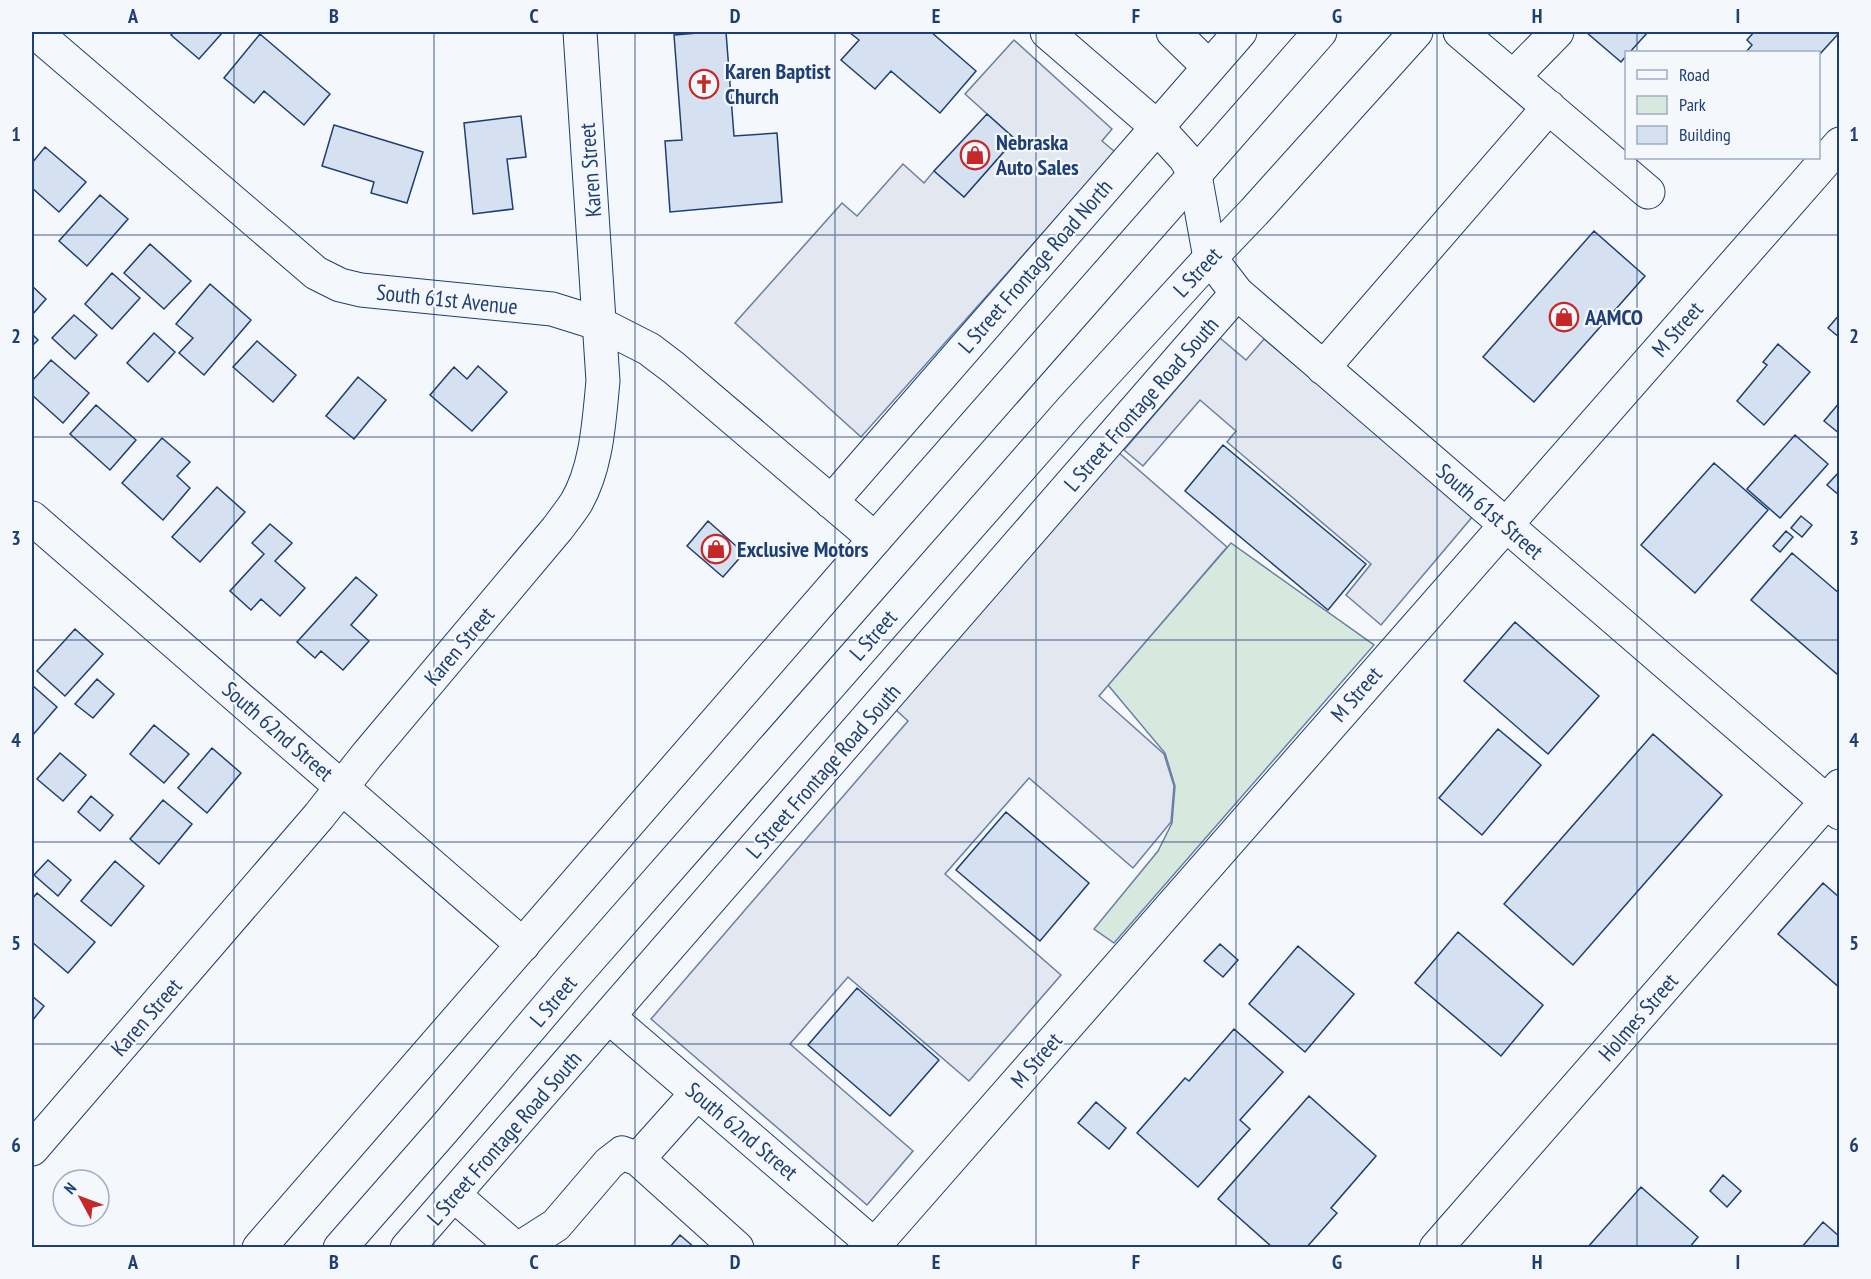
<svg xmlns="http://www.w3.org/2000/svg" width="1871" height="1279" viewBox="0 0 1871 1279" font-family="'PT Sans Narrow',sans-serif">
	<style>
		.green { fill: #d7e8df; stroke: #687fa3; stroke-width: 1.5 }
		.parking { fill: #e3e8f0; stroke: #687fa3; stroke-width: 1.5 }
		.building { fill: #d5e0f0; stroke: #1d3f73; stroke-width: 1.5 }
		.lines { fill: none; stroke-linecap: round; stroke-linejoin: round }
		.minor-casing { stroke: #1d3f73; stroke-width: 35 }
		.major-casing { stroke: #1d3f73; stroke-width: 35 }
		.minor { stroke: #f4f7fb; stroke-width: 33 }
		.major { stroke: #f4f7fb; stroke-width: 33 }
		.grid { fill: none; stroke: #1d3f73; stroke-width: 1.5; stroke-opacity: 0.55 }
		.labels { text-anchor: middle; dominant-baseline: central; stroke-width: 4.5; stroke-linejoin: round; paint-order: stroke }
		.poi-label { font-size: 22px; font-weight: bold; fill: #1d3f73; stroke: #f4f7fb; text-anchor: start }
		.street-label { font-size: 22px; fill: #1d3f73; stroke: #f4f7fb }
		.neatline { fill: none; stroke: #1d3f73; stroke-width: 2 }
		.grid-label { font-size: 20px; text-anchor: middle; font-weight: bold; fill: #1d3f73 }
	</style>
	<rect width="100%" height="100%" fill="#f4f7fb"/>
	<path class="green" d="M1231,543l143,102 -260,298 -20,-14 64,-78 14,-28 3,-37 -10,-33 -57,-68z"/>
	<path class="parking" d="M1014,40l98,89 -10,12 13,11 -254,285 -126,-114 107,-120 15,13 46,-52 21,19 10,-12 30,26 51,-58 -50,-45z
		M1220,338l26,22 18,-21 209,177 -92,109 -35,-30 25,-31 -144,-122 9,-11 -36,-31 -57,66 -19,-16z
		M1118,452l109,95 -128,149 65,58 10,32 -3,36 -38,46 -104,-90 -84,96 116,101 -92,106 -121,-104 -58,67 123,107 -46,54 -216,-186 257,-298 -12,-11z"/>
	<path class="building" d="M174,32h49l-24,27 -28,-24z
		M710,32h16l8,104 43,-3 5,69 -112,10 -5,-71 17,-1 -8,-105z
		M849,32h82l45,39 -36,42 -49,-42 -16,18 -34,-29 18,-20z
		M1586,32h62l-18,20h-4v4l-5,6z
		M1754,32h86l-22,24v-4h-72l6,-7 -5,-5z
		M260,34l70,60 -26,31 -40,-34 -10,12 -30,-25z
		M987,114l28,25 -51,58 -30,-26z
		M521,116l5,41 -19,2 6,50 -40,5 -9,-91z
		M334,125l89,27 -16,51 -36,-10 3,-11 -52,-16z
		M45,147l41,35 -27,30 -27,-24v-25z
		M100,195l28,24 -41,47 -28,-25z
		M1594,231l51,45 -111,126 -51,-45z
		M150,244l41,37 -27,28 -40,-36z
		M112,273l28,25 -28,31 -27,-25z
		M210,284l41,36 -47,55 -25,-22 14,-15 -17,-14z
		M32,286l14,13 -14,16z
		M1840,314v24l-12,-10z
		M74,315l23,20 -22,24 -23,-21z
		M154,333l21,19 -27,30 -21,-19z
		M32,334l6,6 -6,6z
		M257,341l39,34 -23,27 -40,-35z
		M1778,344l32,28 -46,53 -27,-24 30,-36 -4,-3z
		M51,360l38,33 -26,30 -31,-28v-14z
		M478,366l29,26 -35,39 -42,-36 24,-28 13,12z
		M358,377l28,23 -32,39 -28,-23z
		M1840,402v32l-16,-13z
		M96,405l40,35 -26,30 -40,-36z
		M1795,435l33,29 -48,54 -33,-29z
		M162,438l28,24 -13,14 13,12 -27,32 -41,-37z
		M1223,445l143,119 -38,46 -143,-119z
		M1714,463l54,47 -73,83 -54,-48z
		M1840,471v25l-13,-11z
		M217,487l28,25 -45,50 -28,-25z
		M1801,516l11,9 -10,12 -11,-9z
		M708,521l36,32 -21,24 -36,-31z
		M270,524l22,19 -17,18 30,27 -25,28 -19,-17 -10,11 -21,-19 34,-37 -12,-11z
		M1786,531l7,6 -13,15 -7,-6z
		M1792,553l48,41v79l-2,2 -87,-75z
		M356,577l21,18 -26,30 18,16 -26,29 -22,-19 -6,7 -18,-16z
		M1515,622l84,74 -51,58 -84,-73z
		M75,629l28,25 -38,42 -28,-25z
		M97,679l17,15 -21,24 -18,-14z
		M32,685l25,22 -25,29z
		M154,725l35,29 -25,29 -34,-29z
		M1498,729l43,36 -59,70 -43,-37z
		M1653,734l69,61 -149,170 -69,-61z
		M212,748l29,25 -34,40 -29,-25z
		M60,753l26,22 -23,26 -26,-22z
		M91,796l22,19 -13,16 -22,-19z
		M163,800l29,24 -33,40 -29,-25z
		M1006,812l83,71 -49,58 -84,-71z
		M48,860l23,20 -13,16 -24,-21z
		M115,861l29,25 -33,40 -30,-25z
		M1823,883l17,15v90l-62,-54z
		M37,893l58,49 -27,31 -36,-31 1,-12 -1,-1v-30z
		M1458,932l85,73 -42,51 -86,-73z
		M1220,944l18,16 -15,17 -19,-16z
		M1298,946l56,48 -49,58 -56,-48z
		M857,988l82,72 -49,56 -82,-71z
		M32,996l12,10 -12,15z
		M1234,1029l49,43 -43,48 10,9 -52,58 -61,-54 48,-55 4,3z
		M1309,1096l67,60 -45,52 6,5 -31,35h-33l-55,-49z
		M1096,1102l30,26 -17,21 -31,-26z
		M1723,1175l18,16 -14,16 -17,-16z
		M1641,1187l57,50 -9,11h-102z
		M1823,1222l17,15v11h-39z
		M680,1235l15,13h-26z"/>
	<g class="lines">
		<g class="minor-casing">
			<path id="minor" d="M35,32l281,241 24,12 21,5 191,19 48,15 49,25 25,19 201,171
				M1047,32l110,95 28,31 10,17 15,83 27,35 603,520
				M1173,32l36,35
				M1460,32l188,160
				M1513,77l44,-45
				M1323,368l226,-261
				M831,502l409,-470
				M32,518l491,427
				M609,1017l265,228
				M32,1149l287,-333 48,-61 190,-226c6,-8 13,-17 19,-26 21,-36 23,-82 27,-122l-23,-349
				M638,1159l99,89
				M454,1195l61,53
				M407,1248l830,-955
				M520,1248l36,-23 53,-62 13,-10 16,6 59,-66
				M872,1248l968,-1104
				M1436,1248l404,-462"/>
		</g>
		<g class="major-casing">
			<path id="major" d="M259,1248l616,-709 445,-507
				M340,1248l105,-120 124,-146 503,-573 138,-151 44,-46 162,-180"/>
		</g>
		<use href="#minor" class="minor"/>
		<use href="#major" class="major"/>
	</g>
	<path class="grid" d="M234,32v1216M434,32v1216M635,32v1216M835,32v1216M1036,32v1216M1236,32v1216M1437,32v1216M1637,32v20M1637,158v1090M32,235h1808M32,437h1808M32,640h1808M32,842h1808M32,1044h1808"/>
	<defs>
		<g id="church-ring" transform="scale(1.5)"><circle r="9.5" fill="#f4f7fb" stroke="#c62828" stroke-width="1.5"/><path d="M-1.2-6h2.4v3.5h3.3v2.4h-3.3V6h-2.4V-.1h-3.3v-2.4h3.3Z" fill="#c62828"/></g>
		<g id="shop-ring" transform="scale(1.5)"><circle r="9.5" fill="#f4f7fb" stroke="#c62828" stroke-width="1.5"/><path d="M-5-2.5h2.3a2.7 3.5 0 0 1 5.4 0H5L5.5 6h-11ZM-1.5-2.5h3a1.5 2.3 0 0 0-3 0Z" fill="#c62828"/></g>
	</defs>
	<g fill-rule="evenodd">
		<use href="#church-ring" x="704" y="84"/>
		<use href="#shop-ring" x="975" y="155"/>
		<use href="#shop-ring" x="1564" y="317"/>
		<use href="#shop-ring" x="716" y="549"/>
	</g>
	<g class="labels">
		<g class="poi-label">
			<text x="725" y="71">Karen Baptist<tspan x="725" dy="25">Church</tspan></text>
			<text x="996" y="142">Nebraska<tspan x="996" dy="25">Auto Sales</tspan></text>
			<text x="1585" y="317">AAMCO</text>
			<text x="737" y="549">Exclusive Motors</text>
		</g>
		<g class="street-label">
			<text transform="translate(590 170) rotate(-94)">Karen Street</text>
			<text transform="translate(1035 266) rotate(-49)">L Street Frontage Road North</text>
			<text transform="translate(1197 272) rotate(-47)">L Street</text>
			<text transform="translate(447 299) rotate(6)">South 61st Avenue</text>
			<text transform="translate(1677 329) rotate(-49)">M Street</text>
			<text transform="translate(1141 404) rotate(-49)">L Street Frontage Road South</text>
			<text transform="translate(1490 511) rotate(41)">South 61st Street</text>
			<text transform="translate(873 635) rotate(-49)">L Street</text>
			<text transform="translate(459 646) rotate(-50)">Karen Street</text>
			<text transform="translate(1356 694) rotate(-49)">M Street</text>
			<text transform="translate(278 731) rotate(41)">South 62nd Street</text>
			<text transform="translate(823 771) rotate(-49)">L Street Frontage Road South</text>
			<text transform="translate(553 1001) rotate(-50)">L Street</text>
			<text transform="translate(146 1017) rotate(-49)">Karen Street</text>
			<text transform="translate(1638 1017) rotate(-49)">Holmes Street</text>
			<text transform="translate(1036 1060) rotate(-49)">M Street</text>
			<text transform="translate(742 1131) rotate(40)">South 62nd Street</text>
			<text transform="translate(504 1138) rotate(-49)">L Street Frontage Road South</text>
		</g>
	</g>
	<rect width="1871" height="1279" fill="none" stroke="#f4f7fb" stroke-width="66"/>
	<rect x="1625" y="51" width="195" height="108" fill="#f4f7fb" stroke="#9eadc5" stroke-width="1.5"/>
	<rect x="1637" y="70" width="30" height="9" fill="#f4f7fb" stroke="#9eadc5" stroke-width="1.5"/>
	<text x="1679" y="81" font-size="18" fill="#1d3f73">Road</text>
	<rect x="1637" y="96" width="30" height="18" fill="#d7e8df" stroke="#9eadc5" stroke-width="1.5"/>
	<text x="1679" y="111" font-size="18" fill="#1d3f73">Park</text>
	<rect x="1637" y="126" width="30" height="18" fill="#d5e0f0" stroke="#9eadc5" stroke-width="1.5"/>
	<text x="1679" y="141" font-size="18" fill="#1d3f73">Building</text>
	<g transform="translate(81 1198) rotate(311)"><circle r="28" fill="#f4f7fb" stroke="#9eadc5" stroke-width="1.5"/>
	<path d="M0-4.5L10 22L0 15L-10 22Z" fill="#c62828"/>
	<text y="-9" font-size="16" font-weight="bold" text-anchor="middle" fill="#1d3f73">N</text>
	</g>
	<rect x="33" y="33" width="1805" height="1213" class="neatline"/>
	<g class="grid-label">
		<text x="133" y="23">A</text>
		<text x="334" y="23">B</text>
		<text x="534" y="23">C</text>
		<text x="735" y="23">D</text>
		<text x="936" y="23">E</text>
		<text x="1136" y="23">F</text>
		<text x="1337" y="23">G</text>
		<text x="1537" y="23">H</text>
		<text x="1738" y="23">I</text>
		<text x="16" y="141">1</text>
		<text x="1854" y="141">1</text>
		<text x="16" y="343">2</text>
		<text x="1854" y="343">2</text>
		<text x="16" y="545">3</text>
		<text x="1854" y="545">3</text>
		<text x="16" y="747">4</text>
		<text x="1854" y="747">4</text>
		<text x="16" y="950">5</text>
		<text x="1854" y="950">5</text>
		<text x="16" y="1152">6</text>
		<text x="1854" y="1152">6</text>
		<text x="133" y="1269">A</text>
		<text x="334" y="1269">B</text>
		<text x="534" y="1269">C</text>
		<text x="735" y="1269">D</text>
		<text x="936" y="1269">E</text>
		<text x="1136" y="1269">F</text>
		<text x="1337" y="1269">G</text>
		<text x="1537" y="1269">H</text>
		<text x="1738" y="1269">I</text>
	</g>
</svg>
